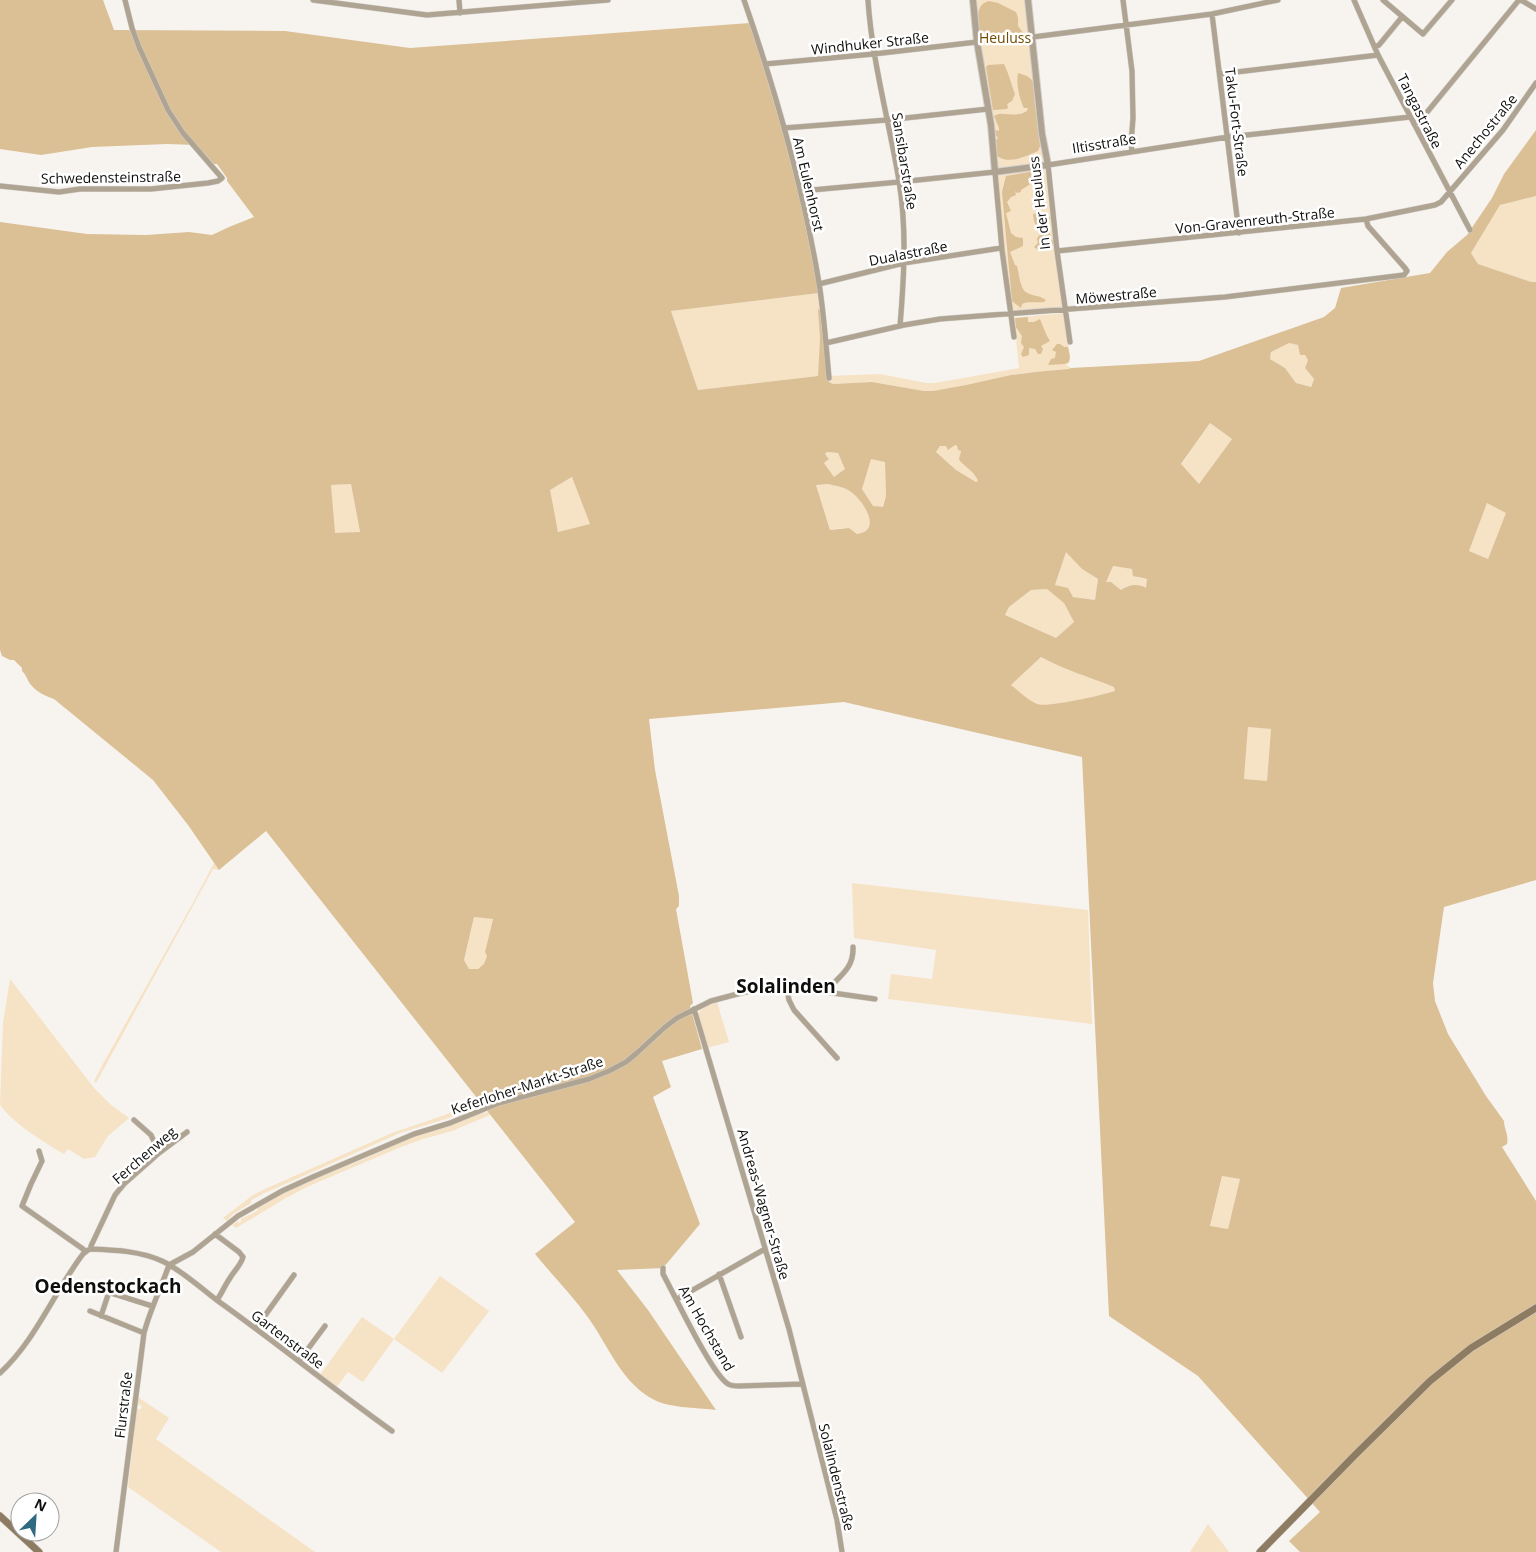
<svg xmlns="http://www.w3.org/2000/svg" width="1536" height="1552" viewBox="0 0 1536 1552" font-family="'Open Sans',sans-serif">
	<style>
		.green { fill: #f6e2c4 }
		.forest { fill: #dbbf95; fill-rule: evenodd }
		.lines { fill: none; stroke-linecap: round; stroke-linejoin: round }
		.minor-casing { stroke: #d2cfcc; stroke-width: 6 }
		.tertiary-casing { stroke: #d2cfcc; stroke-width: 8 }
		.secondary-casing { stroke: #d2cfcc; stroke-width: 8 }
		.minor { stroke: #afa392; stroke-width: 5 }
		.tertiary { stroke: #afa392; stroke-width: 6 }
		.secondary { stroke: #8e7c62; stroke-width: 7 }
		.labels { text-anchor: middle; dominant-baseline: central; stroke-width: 5; stroke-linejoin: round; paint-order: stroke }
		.park-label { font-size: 14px; fill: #714d00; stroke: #fff }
		.street-label { font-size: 14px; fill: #0e0e0c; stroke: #fff }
		.district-label { font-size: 19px; font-weight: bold; fill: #0e0e0c; stroke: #fff }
	</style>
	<rect width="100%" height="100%" fill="#f7f4f0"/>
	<path class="green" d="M975,0h51l18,159 -2,3 -42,6 -2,-2z
		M1043,168l4,5 15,131 -1,3 -46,4 -3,-3c-6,-44 -13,-88 -14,-132z
		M1536,196v86h-5l-53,-18 -7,-11 29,-48z
		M819,293l1,45 -2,38 -120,14 -27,-79z
		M1064,313l6,44 -1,6 -3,2 5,3 -3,1 -33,3 -24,3 -45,10 -33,6h-9l-52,-9 -39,2 -4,-2 -2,-6 53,-2 46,9h9l84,-15 -5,-50z
		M1289,343l9,2 10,15 -3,8 9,11 -4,8 -14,-4 -11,-15 -15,-9 1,-7z
		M1210,423l22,16 -33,45 -18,-19z
		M955,445l6,6c0,3 -2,5 -2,8 1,5 16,12 19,22l-2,1 -20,-12 -20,-18 4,-6z
		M827,452l11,1 8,16 -12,8 -10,-14 5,-4 -4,-5z
		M871,458l14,4 1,34 -3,12 -11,-2 -10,-17z
		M573,477l17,47 -32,8 -9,-42z
		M351,484l9,49h-26l-3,-48z
		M828,484c8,2 17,3 23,8 12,8 32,39 6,42 -8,-7 -16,-6 -27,-4l-14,-45z
		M1487,503l20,9 -19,47 -19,-8z
		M1066,551l16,18 16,10 -3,21 -22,-3 -18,-12z
		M1113,566l19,3 6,9 10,1 -2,9 -19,-2 -6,4 -10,-8h-6z
		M1047,589l18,14 9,19 -18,16 -51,-23 4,-8 22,-17z
		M1041,657c23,13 49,20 74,30v4c-13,4 -68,18 -79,13 -9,-4 -18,-13 -25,-19z
		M1248,727l23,2 -4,52 -23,-2z
		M214,863l5,7 -6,-1 -117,214 -2,-2 10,-19 91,-163z
		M852,883l236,27 4,114 -204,-25 3,-25 41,5 4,-29 -82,-12z
		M474,917l19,2 -8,33 2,4 -3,8 -6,5h-9l-5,-9z
		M10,979l84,109 16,16 19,14 -21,18 -13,21 -11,2 -16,-10 -4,5c-17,-10 -55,-33 -64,-50l3,-81z
		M717,1002l12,40 -22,6 -9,-32c1,-9 12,-11 19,-14z
		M479,1101l3,4 -33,13 -49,15 -135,60 -1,-1 -1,2 -12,6v3l-19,12 -5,6 -4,-3 30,-23 12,-6 127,-56 50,-17z
		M488,1112l2,3 -38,16 -29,8 -22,8 -92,39 -23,12 -50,30 -4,-3 6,-4 1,2 2,-1v-3l16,-8 1,-3 36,-21 14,-4 6,-4 48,-19 37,-18 76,-27z
		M1222,1176l18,3 -12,50 -18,-2z
		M440,1276l49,35 -47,62 -48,-34 -31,43 -15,-10 -12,16 -16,-13 42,-58 32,22z
		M138,1397l31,21 -13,21 159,113h-94l-93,-65 9,-79 3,2 2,-4 -5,-2z
		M1208,1524l21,28h-39z"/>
	<path class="forest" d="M0,0h103l11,30 171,1 125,17 340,-25 32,106 17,65 20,99 -148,18 27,79 120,-14 2,-38 -2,-29 2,1 7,66 2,6 4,2 39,-2 52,9h9l33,-6 45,-10 24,-3 33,-3 3,-1 128,-7 125,-44 11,-9 6,-20 89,-15 17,-21 20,-17 25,-37 12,-24 32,-44v66l-36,9 -29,48 7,11 53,18h5v598l-92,27 -11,76 2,18 13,33 38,62 18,25c0,8 5,14 3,23l-5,3 34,54v351h-236l-11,-11 31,-29 -122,-136 -89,-60 -27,-559 -238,-55 -195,17 6,51 24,126v10l-3,3 17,94 -3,3 12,43 -40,12 9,26 -18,10 47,127 -37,44 -46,2 31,40 68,100c-22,-3 -48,-1 -67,-13 -30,-19 -42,-54 -62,-81 -16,-22 -35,-41 -52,-62l40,-32 -309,-391 -47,39 -31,-45 -35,-45 -99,-81c-9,-3 -17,-7 -23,-14 -4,-5 -4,-9 -9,-14v-3l-8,-8h-4l-8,-4 -2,-6v-428l87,12 59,1 43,-3 23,3 17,-8 25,-10 -27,-36v-3l-10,-14h-3l-17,-19 -30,-1 -75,3 -51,8 -41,-6zM1289,343l9,2 2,10h5l3,5 -3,8 9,11 -3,8 -15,-4 -11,-15 -15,-9 1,-7zM1210,423l22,16 -33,45 -18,-20zM955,445l2,1 1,4 3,1c0,3 -2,5 -2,8 1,5 16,12 19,22l-2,1 -20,-12 -20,-18 4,-6h6l2,4zM827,452l11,1 7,16 -11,8 -10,-14 5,-4 -4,-5zM871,459l14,3 1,34 -3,11 -10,-1 -11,-17zM572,477l18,47 -32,8 -8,-42zM351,484l9,48 -25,1 -4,-48zM828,484c8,2 17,3 23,8 12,8 32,39 6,42l-8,-6 -19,2 -14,-45zM1487,503l19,10 -18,46 -19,-8zM1066,552l16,17 16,10 -3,21 -22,-3 -5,-9 -13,-3zM1113,566l19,3 1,7 14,3 -1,9c-9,-5 -17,-3 -25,2l-10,-8h-5zM1047,589l17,14 10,19 -18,16 -51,-23 4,-8 22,-17zM1041,657c23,13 49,20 73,30l1,4c-12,4 -68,17 -78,13 -10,-4 -18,-13 -26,-19zM1248,727l23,2 -4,52 -23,-2zM474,917l19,2 -8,33 2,4 -3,8 -6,5h-9l-5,-9zM1222,1176l18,3 -12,50 -18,-3z
		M989,1l9,2 18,9 2,6v8l6,8c-8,3 -14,2 -22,4 -8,1 -11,6 -20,5 -2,-13 -11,-38 7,-42z
		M1004,64c5,10 7,20 11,30l-3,7 -5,3 1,3 -1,2 -14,1 -7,-43 2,-2z
		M1018,73l9,3 5,4 3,7 -1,9 6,50 -2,5c-12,5 -28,14 -41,5l-1,-16 2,-2 -2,-3 -1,-5 4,1v-3l-5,-12c8,-5 16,0 25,-2 3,0 5,-2 8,-3l1,-3h-4c-5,-10 -8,-25 -6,-35z
		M1035,171v10l-14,9v2l-4,1 -2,-2 1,4 -5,2 -4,5 4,9 -5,2 5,20 5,4 7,1v8l-13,6 5,13 2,1c2,7 2,14 5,21 4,10 17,7 24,13l-2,2c-6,1 -17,-1 -22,2l-1,4 -9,-7 -10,-109 4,-16z
		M1037,213l5,10 6,-6h2v3l-3,1 -1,3 7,18 -1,4c-6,5 -12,6 -18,1l4,-4 -1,-5 3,-3 3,-1c-6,-8 -9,-8 -10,-20z
		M1028,317v5h6l6,-3 6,15 4,7 -9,5 2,3 -2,5h-3l-3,-5 -6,-1v7l-6,2 -2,-3 3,-7 -3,-4 1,-7 -6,-9 -1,-9z
		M1057,344h3l4,3h4l2,10 -1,5 -4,2 -17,1 3,-6 4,-1 1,-6 -4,-2z"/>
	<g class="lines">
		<g class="minor-casing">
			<path id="minor" d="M313,0l114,15 181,-15
				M459,0l1,13
				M744,0c32,92 59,187 75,283 5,31 7,63 10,95
				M868,0c4,61 21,121 31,181 8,48 5,97 1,145
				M1123,0l9,71 1,47 -2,26 1,7
				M1354,0l24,55 92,175
				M1383,0l40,34 29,-34
				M1521,0l15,9
				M1212,14l27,219
				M1033,37l179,-23 66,-14
				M1375,47l4,-2 23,-28
				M765,64l109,-10 103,-12
				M1220,74l158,-19
				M1414,124l5,-2 100,-122
				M784,128l103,-8 101,-11
				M0,186l59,6 21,-3h71l57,-6 10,-2 4,-3 -39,-45 -15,-23 -29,-63 -7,-19 -7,-28
				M801,191l98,-9 96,-10 7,78 12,87
				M1057,251l309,-32 69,-14 6,-3 62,-72 33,-47
				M819,284l85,-21 97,-15
				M1070,342l-13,-91 -9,-86 180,-28 182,-20
				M826,343l78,-18 36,-6 285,-22 179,-22 3,-4 -2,-3 -37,-42 -2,-7
				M787,990l2,10 5,10 43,48
				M826,992c12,-16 28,-22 27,-45
				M694,1009l95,320 48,191 5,32
				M134,1120l17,15 8,18
				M39,1151l3,10 -11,23 -9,22 61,43 2,3
				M215,1234l24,18 4,5c-2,8 -9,14 -13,21 -5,7 -8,15 -13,22
				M91,1249v-3l24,-51 9,-11 35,-31 28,-21
				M169,1265l24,-13 45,-36 44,-25 33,-15 99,-42 36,-11 49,-20 90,-24 20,-8 17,-9 12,-10 26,-24 13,-10 34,-17 34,-9 27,-3 54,3 49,7
				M663,1268v6c11,20 49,101 65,110 3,2 7,2 11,2l64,-2
				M719,1274l22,63
				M89,1286l63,20
				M677,1299l88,-50
				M90,1311l54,22
				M101,1316l8,-24
				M256,1328l38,-53
				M299,1361l26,-35
				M0,1373c36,-33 54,-81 83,-119l5,-4 3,-1c25,1 49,2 71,12 18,8 40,28 56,40 59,42 115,88 174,130
				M116,1552l28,-219c6,-23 17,-45 25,-68"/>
		</g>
		<g class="tertiary-casing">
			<path id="tertiary" d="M973,0l4,42 14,83 4,47 53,-7 -6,-31 -14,-134"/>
		</g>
		<g class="secondary-casing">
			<path id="secondary" d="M0,1516l39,36
				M1260,1552l95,-97 75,-74 41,-33 65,-40"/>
		</g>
		<use href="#minor" class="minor"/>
		<use href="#tertiary" class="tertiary"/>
		<use href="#secondary" class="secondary"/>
	</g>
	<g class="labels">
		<g class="park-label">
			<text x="1005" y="37">Heuluss</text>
		</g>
		<g class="street-label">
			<text transform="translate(870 43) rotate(-6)">Windhuker Straße</text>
			<text transform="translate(1420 111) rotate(63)">Tangastraße</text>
			<text transform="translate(1237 122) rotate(83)">Taku-Fort-Straße</text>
			<text transform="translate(1485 131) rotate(-51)">Anechostraße</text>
			<text transform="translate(1104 143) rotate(-9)">Iltisstraße</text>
			<text transform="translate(905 161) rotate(81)">Sansibarstraße</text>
			<text transform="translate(111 177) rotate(-1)">Schwedensteinstraße</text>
			<text transform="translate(809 184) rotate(77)">Am Eulenhorst</text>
			<text transform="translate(1039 203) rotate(-97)">In der Heuluss</text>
			<text transform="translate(1255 220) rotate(-6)">Von-Gravenreuth-Straße</text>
			<text transform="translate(908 253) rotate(-11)">Dualastraße</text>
			<text transform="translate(1116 295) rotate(-5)">Möwestraße</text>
			<text transform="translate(527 1085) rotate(-18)">Keferloher-Markt-Straße</text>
			<text transform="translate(144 1155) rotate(-41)">Ferchenweg</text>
			<text transform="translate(764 1204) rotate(74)">Andreas-Wagner-Straße</text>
			<text transform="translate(707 1328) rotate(60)">Am Hochstand</text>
			<text transform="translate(288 1339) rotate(37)">Gartenstraße</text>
			<text transform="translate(123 1405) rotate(-83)">Flurstraße</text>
			<text transform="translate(837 1477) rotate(76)">Solalindenstraße</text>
		</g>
		<g class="district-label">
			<text x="786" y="986">Solalinden</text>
			<text x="108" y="1286">Oedenstockach</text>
		</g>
	</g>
	<g transform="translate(35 1517) rotate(25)"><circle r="24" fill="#ffffff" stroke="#9f9f9e"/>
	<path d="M0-4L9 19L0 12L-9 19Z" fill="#2f6a82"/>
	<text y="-8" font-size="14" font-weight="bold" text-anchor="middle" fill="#0e0e0c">N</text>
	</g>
</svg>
